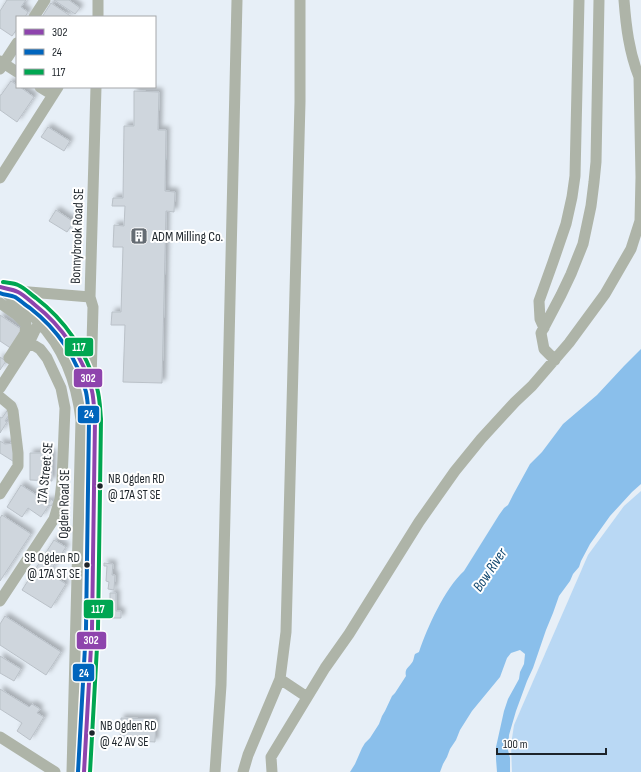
<svg xmlns="http://www.w3.org/2000/svg" width="641" height="772" viewBox="0 0 641 772" font-family="'Sofia Sans Condensed',sans-serif">
	<style>
		.green { fill: #b9d8f4 }
		.water { fill: #8abfeb }
		.building { fill: #cfd6dd; stroke: #bac1c8; filter: url(#shadow) }
		.lines { fill: none; stroke-linecap: round; stroke-linejoin: round }
		.minor { stroke: #aeb4a8; stroke-width: 11 }
		.bus-1-casing { stroke: #fff; stroke-width: 7 }
		.bus-2-casing { stroke: #fff; stroke-width: 7 }
		.bus-3-casing { stroke: #fff; stroke-width: 7 }
		.bus-1 { stroke: #8e44ad; stroke-width: 4 }
		.bus-2 { stroke: #0065bd; stroke-width: 4 }
		.bus-3 { stroke: #00a651; stroke-width: 4 }
		.bus-dot { fill: #1d242a; stroke: #fff; stroke-width: 1.5 }
		.labels { text-anchor: middle; dominant-baseline: central; stroke-width: 4; stroke-linejoin: round; paint-order: stroke }
		.bus-label { font-size: 13px; fill: #1d242a; stroke: #fff; text-anchor: start }
		.street-label { font-size: 14px; fill: #1d242a; stroke: #fff }
		.poi-label { font-size: 14px; fill: #1d242a; stroke: #fff; text-anchor: start }
		.water-label { font-size: 15px; font-style: italic; fill: #124870; stroke: #fff }
		.line-badge { stroke: #fff; stroke-width: 1.5 }
		.badge-label { font-size: 11px; text-anchor: middle; font-weight: bold; fill: #fff }
	</style>
	<defs>
		<filter id="shadow"><feDropShadow dx="3.5" dy="-3.5" stdDeviation="2" flood-color="#0004"/></filter>
	</defs>
	<rect width="100%" height="100%" fill="#e7eff7"/>
	<path class="green" d="M641,491v281h-129l-1,-27 3,-20 74,-170 36,-49z"/>
	<path class="water" d="M641,349v135l-9,8 -22,24 -20,28 -9,17 -2,6 -6,7 -3,7 -11,15 -6,17 -7,17 -13,38 -6,13 -11,30 -7,24 -1,15 2,8v14h-13l-1,-13v-12l8,-36 4,-12 11,-20 1,-7 4,-8 1,-10 -5,-4 -9,3 -4,5 -7,19 -28,34 -12,19 -4,10 -6,9 -3,8 -4,7 -3,8h-90l5,-8 7,-16 3,-5 5,-5 9,-14 3,-8 3,-5 7,-15 3,-3 11,-17c-2,-8 4,-9 7,-15 1,-3 1,-5 2,-7l4,-2c8,-24 26,-64 45,-81l35,-56 5,-7 4,-3 5,-10 17,-31 12,-12 21,-28 34,-29 27,-29z"/>
	<path class="building" d="M7,0h19l-5,7 7,5 -3,5h-8v12l-5,7 -12,-8v-17z
		M54,0h15l11,8 -5,6z
		M51,3l21,14h-30z
		M11,81l6,4v2h3l14,10 -17,25 -17,-12v-15h1z
		M134,91l25,1 -1,38h8l-1,61 10,1 -1,20 -8,-1 -4,172 -39,-1 2,-57h-14l1,-13h9l2,-65h-10l1,-22 10,1 1,-20h-13l1,-8h10l1,-72h10z
		M48,127l22,14 -6,10 -23,-14z
		M56,210l18,12 -7,10 -18,-11z
		M0,315l24,16 -12,18 -12,-8z
		M0,357l6,4 -6,9z
		M9,408l3,2 -7,11 2,1 -7,11v-16l2,1z
		M0,441l5,3 9,-1 2,20 -16,-10z
		M30,453h22v28l-22,-1z
		M21,485l28,18 2,-4 3,3 -3,4 -2,-1 -8,12 -13,-9 -6,9 -15,-10z
		M2,515l29,19 -31,47v-63z
		M54,540l12,7 -17,26 17,11 -15,24 -29,-18z
		M104,563l9,1 -1,11h3l-1,15 -6,-1 1,-7 -3,-1 1,-15h-3z
		M110,593h6v18h5v7h-11z
		M5,616l56,36 -15,23 -46,-30v-21z
		M0,656l21,13 -7,12 -14,-8z
		M0,689l29,18 3,-3 8,5 -3,4 7,4 -14,23 -13,-9 5,-8 -22,-14z
		M121,718l35,1 -1,23 -35,-2z"/>
	<g class="lines">
		<path class="minor" d="M34,17l11,-17
			M98,17v-17
			M0,61l17,11
			M0,69l17,-26
			M40,87l13,8
			M0,178l58,-91
			M2,288c4,1 10,1 15,3 4,2 8,6 12,9 30,21 51,51 61,86 4,10 4,22 5,33l-3,210 -8,143
			M2,288c4,4 8,9 13,13 8,7 16,13 23,20 26,27 39,63 43,99l-9,352
			M17,291l73,6
			M0,303l17,12 9,9 -1,9 -3,5 18,11 7,9 14,30 4,20 -3,73 -2,18 -6,20 -54,82
			M544,328l-4,-9 -1,-18 14,-39 13,-38 6,-27 3,-21 4,-176
			M555,360l-11,-11 -3,-16 20,-38 10,-21 12,-30 8,-38 3,-24 2,-20 3,-162
			M16,362l-7,-4 13,-20
			M91,382l2,-75 -3,-10 6,-210
			M0,388l29,-45 10,-21
			M0,397l11,9 2,5 5,42v13l-18,28
			M280,679l27,18
			M0,737l55,35
			M215,772l6,-87 16,-685
			M243,772l5,-17 32,-76 6,-47 14,-530v-102
			M272,772l-1,-15 54,-89 24,-34 70,-112 36,-51 26,-32 34,-37 17,-16 37,-43 36,-49 26,-45 9,-28 1,-44 -2,-100c-10,-25 -13,-51 -15,-77"/>
		<g class="bus-1-casing">
			<path id="bus-1" d="M0,287c6,2 12,2 18,5 6,3 12,9 17,13 27,21 49,53 57,86 2,9 2,19 3,28l-3,210 -8,143"/>
		</g>
		<g class="bus-2-casing">
			<path id="bus-2" d="M0,293c5,2 10,2 15,4 5,3 10,8 15,11 27,21 47,50 56,84 2,9 2,18 3,27l-3,210 -8,143"/>
		</g>
		<g class="bus-3-casing">
			<path id="bus-3" d="M3,282c5,1 11,1 15,3 7,3 12,9 18,13 30,23 50,54 61,90 3,10 3,21 4,31l-3,210 -8,143"/>
		</g>
		<use href="#bus-1" class="bus-1"/>
		<use href="#bus-2" class="bus-2"/>
		<use href="#bus-3" class="bus-3"/>
	</g>
	<defs>
		<g id="building-square" transform="scale(0.9)"><rect x="-9" y="-9" width="18" height="18" rx="4" fill="#646b72" stroke="#fff"/><path d="M-4-6H4V6H1V3H-1V6H-4ZM-2.5-4.3h1.7v1.8h-1.7ZM.8-4.3h1.7v1.8H.8ZM-2.5-1h1.7V.8h-1.7ZM.8-1h1.7V.8H.8Z" fill="#fff"/></g>
	</defs>
	<g fill-rule="evenodd">
		<use href="#building-square" x="139" y="236"/>
	</g>
	<g class="bus-dot">
		<circle cx="100" cy="486" r="3.5"/>
		<circle cx="87" cy="565" r="3.5"/>
		<circle cx="92" cy="733" r="3.5"/>
	</g>
	<g class="labels">
		<g class="bus-label">
			<text x="108" y="479">NB Ogden RD<tspan x="108" dy="16">@ 17A ST SE</tspan></text>
			<text x="80" y="558" text-anchor="end">SB Ogden RD<tspan x="80" dy="16">@ 17A ST SE</tspan></text>
			<text x="100" y="726">NB Ogden RD<tspan x="100" dy="16">@ 42 AV SE</tspan></text>
		</g>
		<g class="street-label">
			<text transform="translate(77 236) rotate(-88)">Bonnybrook Road SE</text>
			<text transform="translate(45 473) rotate(-84)">17A Street SE</text>
			<text transform="translate(64 504) rotate(-89)">Ogden Road SE</text>
		</g>
		<g class="poi-label">
			<text x="152" y="236">ADM Milling Co.</text>
		</g>
		<g class="water-label">
			<text transform="translate(490 570) rotate(-56)">Bow River</text>
		</g>
	</g>
	<g class="line-badge">
		<rect x="64" y="337" width="30" height="20" rx="4" fill="#00a651"/>
		<rect x="73" y="368" width="30" height="20" rx="4" fill="#8e44ad"/>
		<rect x="77" y="405" width="23" height="19" rx="4" fill="#0065bd"/>
		<rect x="83" y="599" width="31" height="20" rx="4" fill="#00a651"/>
		<rect x="76" y="631" width="31" height="19" rx="4" fill="#8e44ad"/>
		<rect x="72" y="663" width="23" height="19" rx="4" fill="#0065bd"/>
	</g>
	<g class="badge-label">
		<text x="79" y="351">117</text>
		<text x="88" y="382">302</text>
		<text x="89" y="418">24</text>
		<text x="98" y="613">117</text>
		<text x="91" y="644">302</text>
		<text x="84" y="677">24</text>
	</g>
	<rect x="16" y="16" width="140" height="72" fill="#ffffff" stroke="#a5a7aa"/>
	<rect x="24" y="29" width="20" height="6" fill="#8e44ad" stroke="#a5a7aa"/>
	<text x="52" y="36" font-size="12" fill="#1d242a">302</text>
	<rect x="24" y="49" width="20" height="6" fill="#0065bd" stroke="#a5a7aa"/>
	<text x="52" y="56" font-size="12" fill="#1d242a">24</text>
	<rect x="24" y="69" width="20" height="6" fill="#00a651" stroke="#a5a7aa"/>
	<text x="52" y="76" font-size="12" fill="#1d242a">117</text>
	<path d="M497 748v6h109v-6" fill="none" stroke="#1d242a" stroke-width="2"/>
	<text x="503" y="748" font-size="12" fill="#1d242a" stroke="#ffffff" stroke-width="3" paint-order="stroke">100 m</text>
</svg>
